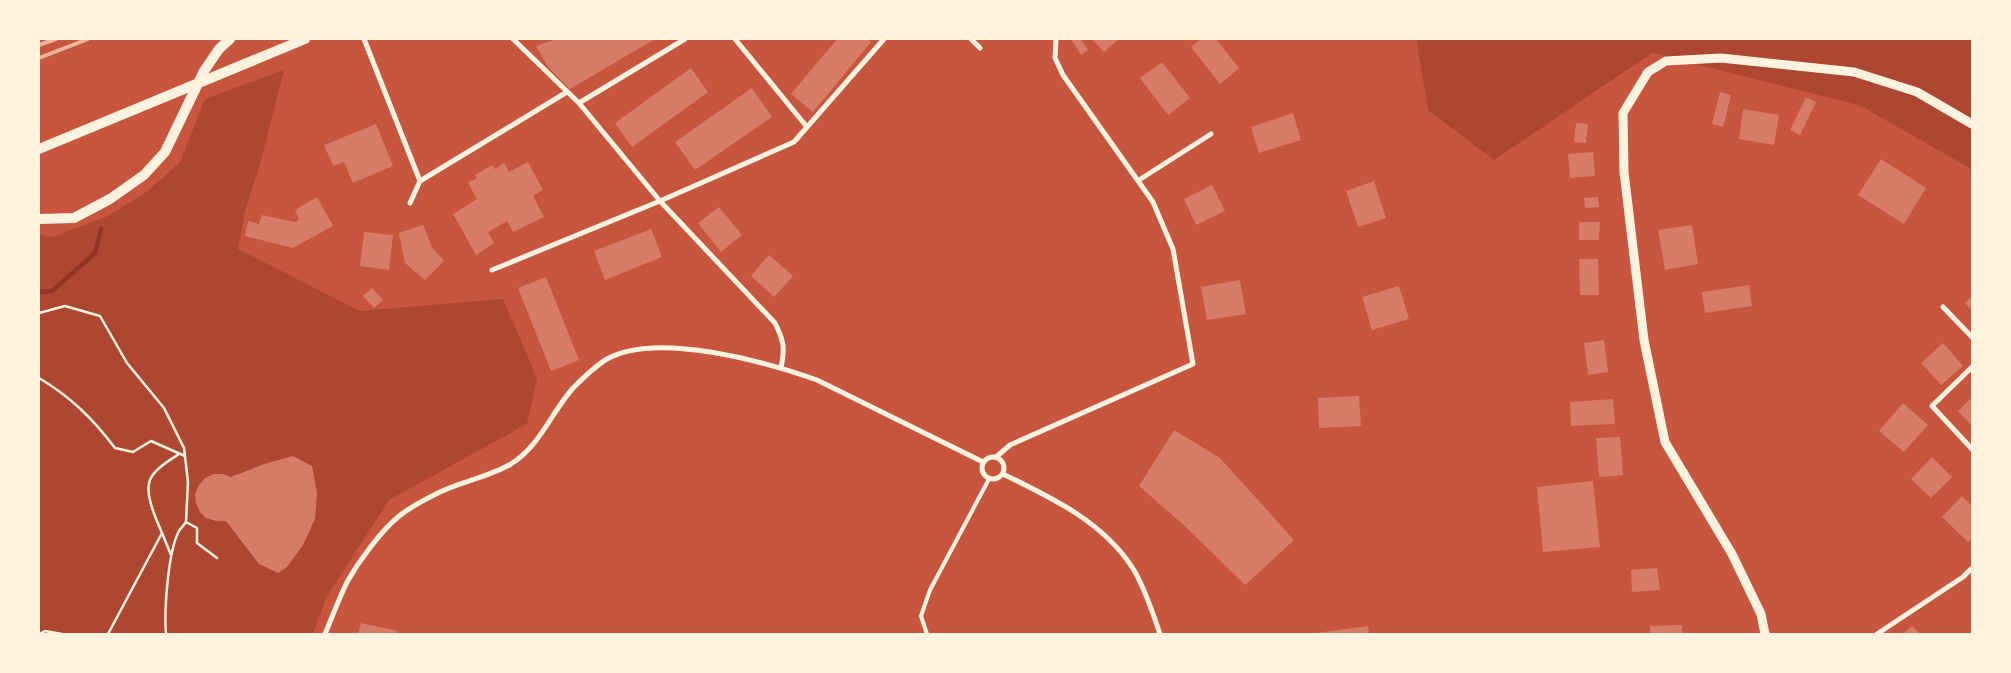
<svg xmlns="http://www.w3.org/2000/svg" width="2011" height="673" viewBox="0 0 2011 673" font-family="Roboto,sans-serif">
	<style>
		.green { fill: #ae4732 }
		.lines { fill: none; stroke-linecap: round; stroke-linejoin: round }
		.stream { stroke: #8f3625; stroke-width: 4.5 }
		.building { fill: #d67c66 }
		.path { stroke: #fff3e0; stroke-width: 2.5 }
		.service { stroke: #fff3e0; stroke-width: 4 }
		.minor { stroke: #fff3e0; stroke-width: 5 }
		.tertiary { stroke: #fff3e0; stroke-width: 9 }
		.secondary { stroke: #fff3e0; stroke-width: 10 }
		.rail { stroke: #e9b49f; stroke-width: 4 }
	</style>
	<rect width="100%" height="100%" fill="#c8553d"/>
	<path class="green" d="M1416,39h556v132l-4,-4 -109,-62 -207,-52 -158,107 -66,-50z
		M284,70l-24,94 -15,47 -7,38 122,62 143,-12 34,79 -10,46 -138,76 -63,98 -13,36h-274v-400l13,3 56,-21 40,-25 32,-29 25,-63z"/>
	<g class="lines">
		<path class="stream" d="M39,292l13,-1 43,-38 6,-24"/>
	</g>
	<path class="building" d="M556,39h99l-85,50 -22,-22 -12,-21z
		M837,39h31l3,3 -58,70 -22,-18z
		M1071,39h10l7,11 -7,5z
		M1092,39h27l-15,13z
		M1201,39h15l23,29 -19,16 -29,-37z
		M1162,62l28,36 -22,17 -28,-37z
		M691,68l17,24 -76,55 -17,-24z
		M752,88l20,29 -77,53 -20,-28z
		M1720,92l11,3 -8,32 -11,-3z
		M1806,97l10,5 -16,33 -10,-5z
		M1743,109l36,6 -5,30 -35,-6z
		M1293,113l8,27 -42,13 -8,-26z
		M1576,123l12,1 -2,19 -12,-1z
		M376,124l17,42 -40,17 -9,-21 -11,4 -9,-21z
		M1593,152l2,24 -25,2 -2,-24z
		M1881,159l45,29 -22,36 -46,-29z
		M528,162l15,28 -10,6 11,21 -31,15 -6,-11 -19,11 6,11 -18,12 -23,-41 24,-15 -9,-16 9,-5 -2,-3 17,-10 3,4 9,-6 5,9z
		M1374,181l12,37 -28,9 -12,-36z
		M1212,185l13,26 -29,14 -12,-26z
		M317,197l16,29 -40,22 -48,-12 3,-15 11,3 3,-9 33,7 4,-2 -4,-10z
		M1598,197l1,10 -14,1 -1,-10z
		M719,207l23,28 -21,17 -23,-29z
		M1579,222h21l-1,18h-20z
		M423,225l9,22 12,14 -19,19 -20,-17 -6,-30z
		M1692,225l6,39 -33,6 -7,-40z
		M651,229l11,28 -57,23 -11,-29z
		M364,232l29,3 -4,35 -29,-4z
		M769,255l24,21 -19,21 -23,-21z
		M1579,259h19l1,36h-19z
		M546,277l33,83 -28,11 -33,-83z
		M1240,280l6,34 -39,6 -6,-33z
		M1749,285l3,21 -47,7 -3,-21z
		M1399,286l10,33 -37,11 -10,-33z
		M372,288l11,12 -9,8 -11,-12z
		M1972,296v15l-7,-8z
		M1604,340l4,32 -20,3 -4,-32z
		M1943,343l20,23 -22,19 -20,-22z
		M1359,396l2,30 -42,2 -1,-30z
		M1972,397v29l-14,-15z
		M1613,399l2,25 -44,2 -1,-24z
		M1903,403l25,22 -24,27 -25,-21z
		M1174,430l46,28 74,82 -49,45 -59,-58 -47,-41z
		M1620,437l3,38 -24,2 -3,-39z
		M293,456l19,10 5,27 -2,26 -12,26 -16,22 -9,6 -19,-9 -33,-43h-10l-10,-3 -6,-6 -4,-9 -1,-9 4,-9 6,-7 9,-4h9l8,3 33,-13z
		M1932,457l20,20 -21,21 -20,-19z
		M1593,481l7,66 -57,5 -6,-65z
		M1962,496l10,10v32l-4,4 -26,-25z
		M1657,568l3,22 -28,2 -1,-22z
		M361,623l37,8 -1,3h-39z
		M1682,625v9h-32v-8z
		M1368,626l1,8h-53v-1z
		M1912,626l8,8h-17z"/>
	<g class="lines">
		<path class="path" d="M39,313l26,-7 35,10 27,47 37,45 20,40 4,34 -2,40
			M39,378c32,19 54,41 76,70l18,4 18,-11 34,15
			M162,533l9,22
			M39,634l6,-3 17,3
			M108,634l54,-101c-5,-12 -18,-39 -12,-53 4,-11 20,-20 29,-26
			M166,634c-2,-23 2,-83 13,-103 2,-3 5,-6 7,-9l11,6v15l20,15"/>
		<path class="service" d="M927,634l-6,-18 9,-26 59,-111"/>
		<path class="minor" d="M364,39l56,142
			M513,39l66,64 81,98 115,122c9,18 10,25 6,45
			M735,39l72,88
			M971,39l9,9
			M579,103l106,-64
			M1139,180l72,-46
			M410,203l10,-22 147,-89
			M492,270l168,-69 134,-59 90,-103
			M1943,307l29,30
			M1972,367l-40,39 40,43
			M982 468a11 11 0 1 1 22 0a11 11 0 1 1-22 0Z
			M996,457l14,-12 183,-81 -20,-115 -20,-47 -90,-127 -8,-17 1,-19
			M1003,474c47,23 99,47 129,93 10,15 22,49 28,67
			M325,634c7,-17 14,-35 22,-52 12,-21 33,-50 51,-65 11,-9 24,-16 36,-22 24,-13 53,-17 77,-31 29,-18 40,-51 62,-76 10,-10 22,-22 34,-29 50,-28 159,3 210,21l166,82
			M1877,634l86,-57 9,-9"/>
		<path class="tertiary" d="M1765,634l-4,-20 -29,-60 -67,-112 -21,-102 -20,-168 -1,-59 25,-41 18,-11 55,-3 133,14 63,20 55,32"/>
		<path class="secondary" d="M39,149l266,-110
			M39,219l35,-1 36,-19 34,-24 21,-23 39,-81 15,-22 11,-10"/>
		<path class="rail" d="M39,45l17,-6
			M39,58l49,-19"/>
	</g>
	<rect width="2011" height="673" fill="none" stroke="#fff3e0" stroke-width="80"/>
</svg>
